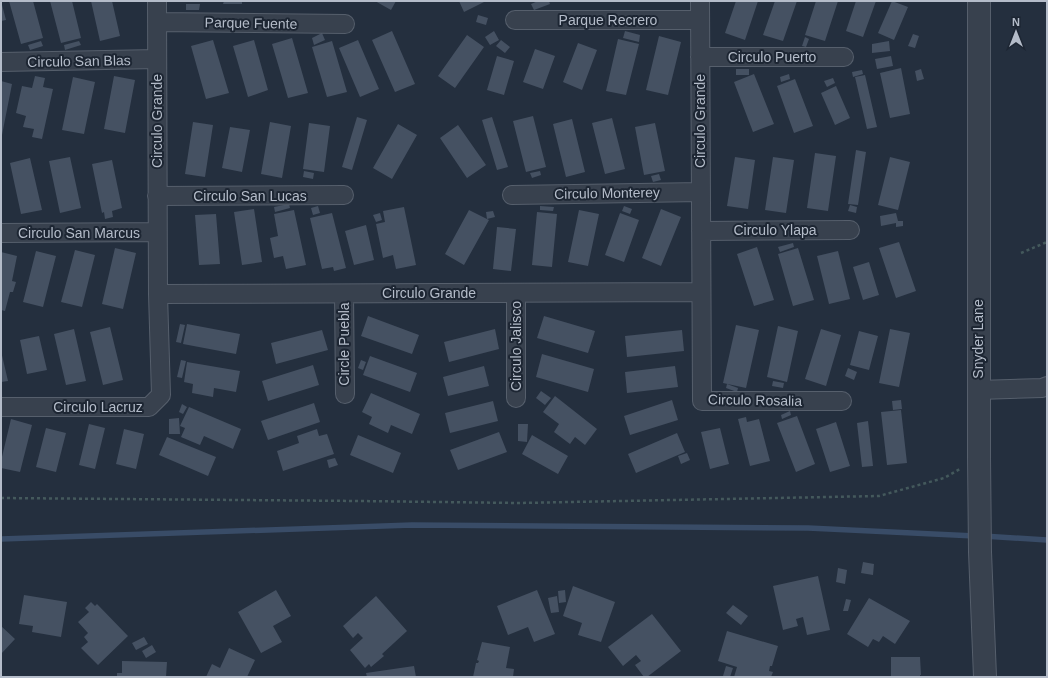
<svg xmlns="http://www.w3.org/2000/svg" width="1048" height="678" viewBox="0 0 1048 678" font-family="Arial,sans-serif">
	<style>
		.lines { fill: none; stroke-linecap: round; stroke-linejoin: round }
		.stream { stroke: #394c67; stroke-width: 5.5 }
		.building { fill: #455162 }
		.minor-casing { stroke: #565f6c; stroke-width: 20 }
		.tertiary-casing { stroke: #565f6c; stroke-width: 24 }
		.path { stroke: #44595c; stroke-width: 2.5; stroke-dasharray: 3 3; stroke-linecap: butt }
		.minor { stroke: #38414e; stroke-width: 18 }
		.tertiary { stroke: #38414e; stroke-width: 22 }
		.labels { text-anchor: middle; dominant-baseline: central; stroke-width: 4; stroke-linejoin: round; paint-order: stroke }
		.street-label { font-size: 14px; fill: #b4bcc9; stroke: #1d2633 }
	</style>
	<rect width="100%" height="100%" fill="#242f3e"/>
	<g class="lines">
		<path class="stream" d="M983,536l64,4
			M1,539l411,-14 396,3 167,8"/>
	</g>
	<path class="building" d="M1,1l5,19 -5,1z
		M9,1h24l10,37 -22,6z
		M50,1h22l9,37 -20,5z
		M91,1h21l8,35 -20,5z
		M224,1h18v3h-19z
		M375,1h21l-5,9z
		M459,1h27l-22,11z
		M538,1h11l1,3 -16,6 -3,-6z
		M736,1h22l-13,39 -20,-7z
		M775,1h22l-14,40 -20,-6z
		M816,1h22l-13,40 -20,-6z
		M856,1h20l-13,36 -17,-6z
		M892,1l16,6 -14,33 -16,-7z
		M186,4h14l-1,6h-13z
		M478,15l10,3 -2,7 -10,-3z
		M392,31l23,53 -20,8 -23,-52z
		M494,31l5,9 -9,5 -5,-8z
		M625,31l15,4 -1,7 -16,-4z
		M322,33l3,7 -11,5 -2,-7z
		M913,34l6,2 -4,12 -7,-2z
		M467,35l17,12 -29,41 -17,-12z
		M659,36l22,6 -13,53 -22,-5z
		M805,37l4,2 -3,8 -4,-1z
		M292,38l16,55 -20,5 -16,-54z
		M618,39l21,5 -13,51 -20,-4z
		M213,40l16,53 -23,6 -15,-53z
		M254,40l14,50 -20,7 -15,-51z
		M358,40l21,49 -19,8 -21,-49z
		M501,40l9,7 -5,6 -9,-7z
		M41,41l2,5 -13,4 -2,-5z
		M79,41l2,4 -16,5 -1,-5z
		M332,41l15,51 -20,5 -15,-50z
		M889,41l1,10 -18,2v-9z
		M578,43l19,7 -15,40 -19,-8z
		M535,49l20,7 -12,33 -20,-7z
		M497,56l17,5 -10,34 -17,-5z
		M891,56l2,10 -16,3 -2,-10z
		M901,68l9,46 -20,4 -10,-45z
		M736,69h13v6h-13z
		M921,69l3,10 -7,2 -2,-10z
		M862,70l1,4 -10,3 -1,-5z
		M754,74l20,50 -21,8 -19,-50z
		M789,74l1,5 -9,3 -1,-5z
		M865,75l12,52 -10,2 -12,-52z
		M35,76l10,2 -2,9 10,2 -11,50 -10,-2 2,-8 -11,-2 3,-11 -10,-3 6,-27 10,2z
		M114,76l21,4 -10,53 -21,-4z
		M73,77l22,5 -11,52 -22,-4z
		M833,78l2,5 -8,4 -3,-6z
		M795,79l18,47 -19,7 -17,-47z
		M1,81l11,3 -10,51 -1,-1z
		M836,86l14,32 -15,7 -14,-32z
		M533,116l13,51 -20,5 -13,-51z
		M357,117l10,3 -15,50 -10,-3z
		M492,117l16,50 -11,3 -15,-50z
		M612,118l13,51 -20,5 -13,-51z
		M572,119l13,53 -19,5 -13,-53z
		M193,122l20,3 -8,52 -20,-3z
		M270,122l21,4 -9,52 -21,-4z
		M309,123l21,3 -6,46 -21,-3z
		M655,123l10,48 -21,4 -9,-48z
		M398,124l19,11 -25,44 -19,-11z
		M458,125l28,40 -19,13 -27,-40z
		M230,127l20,3 -8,42 -20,-4z
		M856,150l10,2 -8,53 -10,-1z
		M815,153l21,3 -8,55 -21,-3z
		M70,157l11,51 -21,5 -11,-52z
		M735,157l20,3 -7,49 -21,-3z
		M773,157l21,3 -8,53 -21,-3z
		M890,157l20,5 -12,48 -20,-5z
		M30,158l12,52 -21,4 -11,-51z
		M112,160l10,48 -10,3 1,6 -8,2 -1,-7 -2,1 -10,-49z
		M304,171l10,2 -1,6 -10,-2z
		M540,171l1,4 -9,3 -2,-5z
		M659,174l2,6 -8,2 -2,-6z
		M289,204l1,4 -15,4 -1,-5z
		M850,205l7,2 -1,6 -8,-2z
		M318,206l2,7 -7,2 -2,-7z
		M540,206l14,1 -1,4 -13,-1z
		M624,206l8,3 -2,5 -8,-3z
		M404,207l12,58 -20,4 -3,-14 -10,3 -7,-34 9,-2 -2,-11z
		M254,209l8,53 -20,3 -8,-53z
		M661,209l20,8 -20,49 -19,-8z
		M294,210l12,55 -20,4 -3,-13 -9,2 -4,-20 8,-2 -4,-22z
		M469,210l20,10 -25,45 -19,-11z
		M579,210l20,4 -11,52 -20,-4z
		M493,211l2,6 -8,2 -1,-7z
		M537,212l20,2 -5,53 -20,-2z
		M332,213l14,55 -12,3 -1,-4 -11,2 -12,-51z
		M380,213l2,7 -6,2 -3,-7z
		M620,213l19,7 -15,42 -19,-7z
		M896,213l2,8h5v5l-7,1v-4l-15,3 -1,-10z
		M216,214l4,50 -21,1 -4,-50z
		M366,225l8,35 -20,5 -9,-34z
		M497,227l19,2 -5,42 -18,-2z
		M899,242l17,49 -20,7 -17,-50z
		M793,243l1,4 -14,5 -2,-5z
		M757,247l17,53 -20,6 -17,-52z
		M115,248l21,5 -13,56 -21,-5z
		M798,248l16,52 -21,6 -15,-52z
		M75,250l20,5 -13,52 -21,-5z
		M36,251l20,5 -13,51 -20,-5z
		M838,251l12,48 -21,5 -12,-48z
		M1,252l16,4 -5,25 4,1 -3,10h-3l-5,19 -4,-1z
		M869,262l10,33 -16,5 -10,-33z
		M368,316l51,19 -7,19 -51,-18z
		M544,316l51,15 -7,22 -51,-15z
		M180,324l5,1 -4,18 -5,-1z
		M187,324l53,10 -4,20 -53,-10z
		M736,325l23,5 -13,58 -23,-5z
		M778,326l20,5 -11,51 -20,-5z
		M110,327l13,53 -20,5 -13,-53z
		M74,329l12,52 -20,4 -12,-51z
		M495,329l4,20 -50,13 -5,-20z
		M821,329l20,6 -15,51 -21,-7z
		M890,329l20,4 -11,54 -20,-4z
		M322,330l6,20 -52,14 -5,-21z
		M682,330l2,21 -57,6 -2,-21z
		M859,331l19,5 -9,34 -19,-5z
		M39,336l8,34 -20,4 -7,-34z
		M1,351l7,30 -7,1z
		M542,354l52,15 -6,23 -52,-15z
		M370,356l47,17 -7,19 -47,-17z
		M181,360l5,1 -4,17 -5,-1z
		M361,360l5,2 -3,8 -5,-2z
		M187,362l53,9 -4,21 -22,-4 -1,9 -21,-4 1,-9 -9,-2z
		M313,365l6,20 -51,16 -6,-20z
		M484,366l5,20 -41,10 -5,-19z
		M675,366l3,21 -51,6 -2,-21z
		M848,368l9,4 -3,8 -9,-4z
		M773,381l11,2 -1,5 -11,-2z
		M727,384l11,4 -1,4 -11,-4z
		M541,391l10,7 -6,7 -9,-7z
		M371,393l49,21 -8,20 -21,-9 -3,8 -19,-9 3,-7 -10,-5z
		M555,396l42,33 -12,16 -10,-8 -5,7 -16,-12 5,-8 -16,-12z
		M672,400l6,20 -48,15 -6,-19z
		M901,400l1,9 -9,1 -1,-9z
		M493,401l5,20 -48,12 -5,-20z
		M314,403l6,19 -52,18 -7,-19z
		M182,404l5,3 -4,7 -4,-2z
		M189,407l52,22 -8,20 -29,-13 -4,9 -19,-8 4,-9 -5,-2z
		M901,410l6,53 -20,2 -6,-53z
		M790,411l1,4 -9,4 -1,-4z
		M797,416l18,48 -19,8 -19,-49z
		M746,417l1,5 12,-3 11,42 -20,5 -12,-47z
		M179,418l1,16h-11v-15z
		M11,419l21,6 -12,47 -19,-4v-7z
		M868,421l5,45 -11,1 -5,-44z
		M836,422l14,44 -20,6 -14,-43z
		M89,424l16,4 -10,41 -16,-4z
		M518,424h10l-1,18 -9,-1z
		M46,428l20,5 -10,39 -20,-5z
		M720,428l9,36 -19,5 -9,-37z
		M124,429l20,5 -8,35 -20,-5z
		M317,429l2,7 8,-2 7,20 -51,17 -6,-20 22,-8 -2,-7z
		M499,432l8,20 -49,18 -8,-20z
		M677,433l8,19 -49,21 -8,-19z
		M358,435l43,18 -8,20 -43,-18z
		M532,435l36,21 -10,18 -36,-20z
		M167,437l49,20 -8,19 -49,-21z
		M687,453l3,7 -9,4 -3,-8z
		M335,458l3,7 -9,3 -2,-8z
		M863,562l11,2 -1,11 -12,-2z
		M838,568l9,2 -2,14 -9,-2z
		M818,576l12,54 -23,5 -4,-18 -7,2 2,7 -15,4 -10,-44z
		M573,586l42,16 -14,40 -23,-7 4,-12 -19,-7z
		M276,590l15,26 -18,10 9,16 -21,11 -23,-41z
		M537,590l18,44 -21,8 -6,-15 -20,8 -11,-29z
		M565,590l1,12 -7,1 -1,-12z
		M24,595l43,7 -6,35 -29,-5 1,-6 -14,-2z
		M376,596l31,35 -25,23 2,2 -13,11 -2,-3 -4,4 -15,-18 13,-12 -5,-5 -5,5 -10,-12z
		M557,596l2,16 -8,1 -3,-15z
		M869,598l41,23 -15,23 -12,-8 -4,6 -6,-3 -5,8 -21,-13z
		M846,599l5,1 -3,11h-5z
		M91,602l4,4 2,-2 31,32 -30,29 -17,-17 7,-6 -4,-5 4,-4 -10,-11 11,-10 -4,-4z
		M733,605l15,11 -7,9 -15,-12z
		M652,614l29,37 -34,26h-3l-9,-12 6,-4 -5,-6 -13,11 -15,-19z
		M1,626l14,13 -14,15z
		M727,631l51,15 -6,20h-2l-1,5 4,1 -2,5h-37l3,-10 -19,-6z
		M144,637l4,7 -12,6 -4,-7z
		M482,642l28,5 -4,21 8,1 -1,8h-40l3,-14h2l1,-2 -2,-1z
		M152,645l4,7 -10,6 -4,-7z
		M229,648l26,12 -8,17h-41l6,-13 8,4z
		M891,657h29l1,18h-1v2h-29z
		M122,661l45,1 -1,15h-49v-4h5z
		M414,666l2,11h-49l-1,-4z
		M726,666l7,2 -3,9 -7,-1z"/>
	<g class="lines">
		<g class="minor-casing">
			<path id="minor" d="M700,1l2,400h140
				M515,20h185
				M157,22l188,2
				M700,57h144
				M1,62l156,-3
				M512,195l189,-3
				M157,196l187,-1
				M701,231l149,-1
				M1,233l156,-1
				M516,293v105
				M158,294l543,-2
				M344,294l1,100
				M978,390l64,-2 5,-2
				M1,407h148l12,-12 -3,-101 -1,-293"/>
		</g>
		<g class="tertiary-casing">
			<path id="tertiary" d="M979,1v457l1,94 5,125"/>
		</g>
		<path class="path" d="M1021,253l26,-11
			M1,498l357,3 161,2 360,-7 65,-18 16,-9"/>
		<use href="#minor" class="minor"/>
		<use href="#tertiary" class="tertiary"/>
	</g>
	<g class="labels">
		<g class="street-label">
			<text x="608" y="20">Parque Recrero</text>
			<text transform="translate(251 23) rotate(1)">Parque Fuente</text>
			<text x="772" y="57">Circulo Puerto</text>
			<text transform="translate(79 61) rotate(-1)">Circulo San Blas</text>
			<text transform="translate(157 121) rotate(-90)">Circulo Grande</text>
			<text transform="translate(700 121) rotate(-90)">Circulo Grande</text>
			<text transform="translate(607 193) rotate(-1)">Circulo Monterey</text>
			<text x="250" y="196">Circulo San Lucas</text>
			<text x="775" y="230">Circulo Ylapa</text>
			<text x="79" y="233">Circulo San Marcus</text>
			<text x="429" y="293">Circulo Grande</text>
			<text transform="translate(978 339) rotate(-90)">Snyder Lane</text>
			<text transform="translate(344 344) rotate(-90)">Circle Puebla</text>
			<text transform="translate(516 346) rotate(-90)">Circulo Jalisco</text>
			<text transform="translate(755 400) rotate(1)">Circulo Rosalia</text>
			<text x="98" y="407">Circulo Lacruz</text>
		</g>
	</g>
	<rect width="1048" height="678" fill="none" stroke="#b4bcc9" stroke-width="4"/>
	<g transform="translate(1016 32)" stroke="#1d2633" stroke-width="3" paint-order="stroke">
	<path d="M0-3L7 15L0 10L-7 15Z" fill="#b4bcc9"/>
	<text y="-6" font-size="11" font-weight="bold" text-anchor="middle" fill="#b4bcc9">N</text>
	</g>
</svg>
